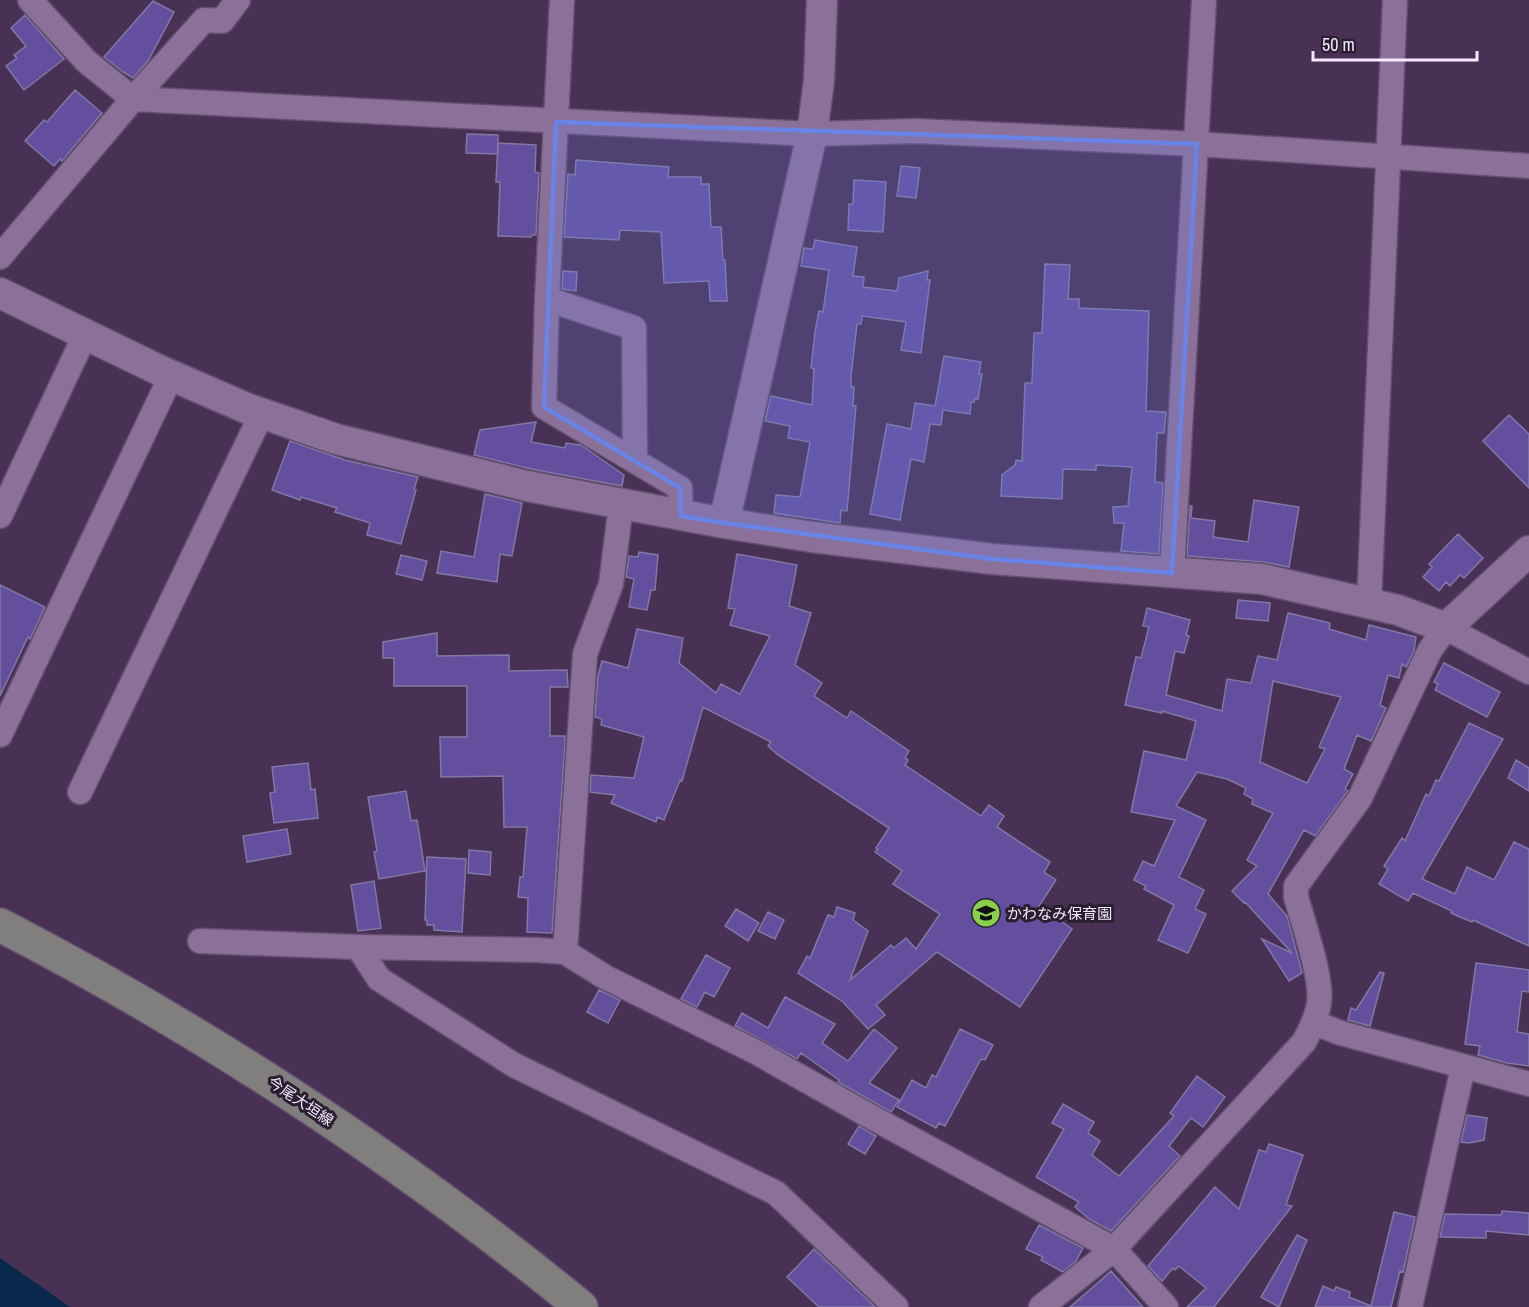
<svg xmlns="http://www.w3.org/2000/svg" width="1529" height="1307" viewBox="0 0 1529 1307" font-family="'Archivo Narrow','Noto Sans JP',sans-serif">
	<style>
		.water { fill: #08294c }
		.building { fill: #634f9e; stroke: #8178a5; stroke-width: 1.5; fill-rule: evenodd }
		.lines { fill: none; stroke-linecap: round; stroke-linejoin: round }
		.minor-casing { stroke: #634e6e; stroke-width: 27 }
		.tertiary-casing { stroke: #634e6e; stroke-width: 33 }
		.secondary-casing { stroke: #634e6e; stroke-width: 36 }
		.minor { stroke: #8b719a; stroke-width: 24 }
		.tertiary { stroke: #8b719a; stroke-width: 30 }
		.secondary { stroke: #817e7e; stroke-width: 33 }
		.marked { fill: #6984e6; fill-opacity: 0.2; stroke: #6984e6; stroke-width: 4.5; stroke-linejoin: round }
		.labels { text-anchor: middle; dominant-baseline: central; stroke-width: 6; stroke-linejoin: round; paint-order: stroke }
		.poi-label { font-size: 15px; fill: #f6e8ff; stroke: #291f30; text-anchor: start }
		.street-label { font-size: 15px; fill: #f6e8ff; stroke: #291f30 }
	</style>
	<rect width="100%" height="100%" fill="#493156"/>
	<path class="water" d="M0,1258l70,49h-70z"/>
	<path class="building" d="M153,1l21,11 -26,49 -15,17 -10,-6 -19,-15z
		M25,15l39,44 -40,31 -18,-24 11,-8 -3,-3 12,-9 -15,-18z
		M75,90l27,23 -40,48 -2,-2 -6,7 -29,-25 19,-21 3,2z
		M467,134l31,1v19l-32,-1z
		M498,143l38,2 -1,27 4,1 -3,62h-4l-1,2 -33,-1 2,-54h-4z
		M576,160l93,7 -1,10h33v7h8l2,43h10l2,33h2l2,41h-17l-1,-20 -45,2 -3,-51 -41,-2 -1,10 -55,-3 4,-63 7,1z
		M901,166l19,2 -4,30 -19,-2z
		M854,180l32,2 -3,50 -35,-2 1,-26h4z
		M815,240l42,7 -4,29 11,1 -1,10 34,4 2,-13 29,-7 -1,9h3l-9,73 -20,-3 5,-28 -44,-6 -1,8h-4l-6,52v11h3l-1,19h3l-9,105 -6,-1 -1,13 -66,-10 2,-18 24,2 10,-55 -22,-4 2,-12 -25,-5 6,-25 41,9 2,-36 -3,-1 4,-36 4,-21 4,1 6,-42 -28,-4 3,-18 9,1z
		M1045,264l25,1 -2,34h11v9l70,3 -3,100 20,1 -2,21h-7l-2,49 8,1 -4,71 -38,-3 3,-28h-10l-1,-16 15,-1 4,-39 -36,-2v5l-33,-1 -1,30 -61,-3 1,-21 13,-10 1,-5 6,1 3,-78h7l2,-50h8z
		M563,271l14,1 -1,19 -14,-2z
		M944,356l37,6 -2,12h3l-4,25h-3l-1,3h-3l-1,12 -27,-4 -2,15 -11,-1 -6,38 -13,-3 -11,61 -30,-6 17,-90 24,5 4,-26 20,3z
		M1509,415l20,19v54l-46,-47z
		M536,422l-5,20 34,6 1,-5 15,2 43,30 -2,11 -91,-17 -57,-14 6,-25z
		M290,441l55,19 73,17 -4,12 2,1 -15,54 -34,-9 3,-12 -35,-11 2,-4 -36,-11 -1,3 -28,-10z
		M485,494l37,9 -10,53 -12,-2 -3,28 -60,-9 4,-22 33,6z
		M1254,500l45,7 -10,60 -26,-5 -76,-6 3,-50h2l-1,12 24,3 -2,16 35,5z
		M1458,534l25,24 -19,20 -4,-3 -10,11 -4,-4 -7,9 -16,-14 9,-10 -3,-3z
		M639,552l19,3 -3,35h-4l-4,20 -18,-3 5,-28 -8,-2 3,-21 9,1z
		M737,554l60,11 -8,41 22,7 -16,52 27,18 -8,13 33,22 4,-7 58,40 -4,7 3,2 -3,5 76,51 8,-11 15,11 -7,11 53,35 -6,10 12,8 -17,26 33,23 -52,78 -83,-55 -61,53 9,10 -17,14 -26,-28 -44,-28 9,-17 3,2 18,-43 6,2 3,-10 18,6 -2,7 15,11 -18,49 41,-35 3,3 12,-10 10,11 24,-35 -47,-30 9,-13 -27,-19 3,-3 -2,-1 13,-20 -111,-73 -10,-9 3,-4 -68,-35 -21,74 -2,-1 -16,40 -7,-3 -1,5 -45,-19 4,-8 -25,-3 1,-17 43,3 10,-41 -43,-12 1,-6 -7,-2 3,-41 4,-15 26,7 9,-39 46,9 -4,25 37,30 5,-9 19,10 30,-58 -40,-11 5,-16 -7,-1z
		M401,555l26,6 -5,19 -26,-6z
		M0,585l45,22 -15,32 -2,-2 -28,59z
		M1238,600l32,3 -2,18 -32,-3z
		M1147,608l43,12 -4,15 3,1 -5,17 -9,-2 -9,44 56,16 5,-32 24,4 7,-27 19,4 11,-47 42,10 -1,6 37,11 3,-15 47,12 -2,14 -8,16 -4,-3 -3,14 -11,-3 -8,30 6,3 -15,33 -14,-6 -13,34 9,5 -8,15 3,2 -33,45 -11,-6 -36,64 19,22 14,53 1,4 -13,8 -27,-42 30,14 -47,-51 -1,1 -12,-12 25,-25 -10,-6 26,-47 -21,-9 1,-5 -9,-5 2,-6 -19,-9 -30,-7 -21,34 30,14 -27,57 25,13 -9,19 11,5 -18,39 -30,-13 16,-35 -30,-16 2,-3 -12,-6 9,-19 11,5 21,-46 -44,-8 13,-61 42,9 10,-39 -34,-10v2l-37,-8 11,-48 5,1 8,-31 -6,-1zM1273,681l68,16 -22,50 6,2 -18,34 -47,-21z
		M437,633v23l72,-1v16l58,-1 1,17h-18v49h15v7l-13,190 -25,-1 1,-34 -10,-1 2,-20h3l4,-50h-23l-1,-51 -62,1 -1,-40h27v-51h-73v-28h-11v-16z
		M1444,663l56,29 -13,25 -52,-27 3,-6 -4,-2z
		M1469,723l34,16 -81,140 33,15 12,-27 27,13 20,-38 15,7v97l-56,-26 -1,2 -21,-9 1,-2 -39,-18 -5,8 -29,-17 9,-15 -4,-3 18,-28 3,3 21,-47 3,2 7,-16 3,1z
		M1516,760l13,8v23l-21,-13z
		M308,763l3,27 4,-1 3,29 -44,5 -4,-30 5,-1 -3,-25z
		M406,791l5,30 6,-1 8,51 -46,8 -5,-27 3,-1 -9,-54z
		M287,829l4,25 -44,8 -4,-26z
		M469,850l22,2 -1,23 -22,-2z
		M427,857l39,2 -4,73 -28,-2v-5h-7v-5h-2z
		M374,881l7,47 -23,3 -7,-46z
		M736,909l23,14 -11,18 -23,-15z
		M768,912l16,8 -9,19 -17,-8z
		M706,955l24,13 -16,29 -9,-5 -8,15 -16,-8z
		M1476,963l53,7v22l-7,-1 -5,41 12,2v32l-22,-3 -29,-8 2,-9 -15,-2z
		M1380,972l4,1 -14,53 -22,-6 3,-12 5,2z
		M599,990l21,10 -12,23 -21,-11z
		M785,997l50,27 -13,19 26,18 26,-32 23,19 -28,35 30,17 -8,12 -53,-30 1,-2 -38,-27 -4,6 -62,-33 7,-13 26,15z
		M960,1029l33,16 -8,15 -4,-1 -36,67 -6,-3 -3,5 -39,-21 15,-27 14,8 6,-13 4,2z
		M1197,1076l28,21 -22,30 -12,-9 -22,28 11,10 -69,75 -22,-12 -14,-12 4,-5 -43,-25 28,-48 -12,-6 11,-19 31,18 -6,11 12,8 -8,14 27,21 55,-60 -4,-3z
		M1467,1115l20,3 -3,22 -15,3 -8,-1z
		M859,1126l17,10 -11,18 -17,-10z
		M1269,1144l34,11 -17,50 6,1 -78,101h-27l19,-19 -27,-22 -4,4 -2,-2 -11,13 -14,-15 67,-79 24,22 20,-59 7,2z
		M1502,1211l27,2v22l-43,-4v7l-46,-1 5,-23 56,1z
		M1394,1212l21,5 -12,55 -3,-1 -9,36h-76l8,-21 11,5 2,-4 14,5 -1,5 22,9z
		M1039,1225l44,23 -7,13 -13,11 -22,-12 2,-3 -17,-8z
		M1297,1235l10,5 -28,67 -18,-10z
		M814,1249l61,58h-56l-32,-30z
		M1111,1271l32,36h-73l31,-27z"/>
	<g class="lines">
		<g class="minor-casing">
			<path id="minor" d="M30,0l56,61 47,38 71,-79 18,1 16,-21
				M562,0l-15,299 -3,108 136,81 1,28
				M0,257l133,-158 679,35 104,-3 281,13 332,22
				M547,299l87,29 1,133
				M0,516l85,-181
				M1172,573l32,-573
				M1369,603l26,-603
				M0,735l171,-359
				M80,792l182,-379
				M200,941l158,6 179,3 28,2 40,25 151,75 110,62 248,135 52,58
				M358,947l21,32 135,86 262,128 120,114
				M565,952l20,-298 26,-70 10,-79
				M1314,1023l27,10 188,51
				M1041,1307l73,-58 190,-207c7,-13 13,-25 15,-39 4,-23 -16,-81 -23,-106v-11l64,-88 70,-148 16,-22 83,44
				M1410,1307l53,-240"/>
		</g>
		<g class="tertiary-casing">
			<path id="tertiary" d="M0,293l161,78 85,37 90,31 191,47 197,37 88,14 180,22 270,20 136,31 48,18 83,-77
				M724,523l88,-389 7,-53 3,-81"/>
		</g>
		<g class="secondary-casing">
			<path id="secondary" d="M0,925c207,107 401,235 581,382"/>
		</g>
		<use href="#minor" class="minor"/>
		<use href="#tertiary" class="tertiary"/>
		<use href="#secondary" class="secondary"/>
	</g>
	<path class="marked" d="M556,122l641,22 -25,429 -180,-14 -268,-36 -43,-7 -1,-28 -136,-81z"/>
	<defs>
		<g id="school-disc" transform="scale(1.5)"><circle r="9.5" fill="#89cf49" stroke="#291f30"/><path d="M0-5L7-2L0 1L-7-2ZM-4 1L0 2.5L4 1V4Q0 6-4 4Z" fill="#111"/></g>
	</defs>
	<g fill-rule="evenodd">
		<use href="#school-disc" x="986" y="913"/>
	</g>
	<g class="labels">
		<g class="poi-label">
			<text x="1007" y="913">かわなみ保育園</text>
		</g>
		<g class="street-label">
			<text transform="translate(301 1101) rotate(34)">今尾大垣線</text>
		</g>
	</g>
	<path d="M1313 51v9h164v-9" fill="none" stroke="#f6e8ff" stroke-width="3"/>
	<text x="1322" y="51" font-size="18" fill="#f6e8ff" stroke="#291f30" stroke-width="4.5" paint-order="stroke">50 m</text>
</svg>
